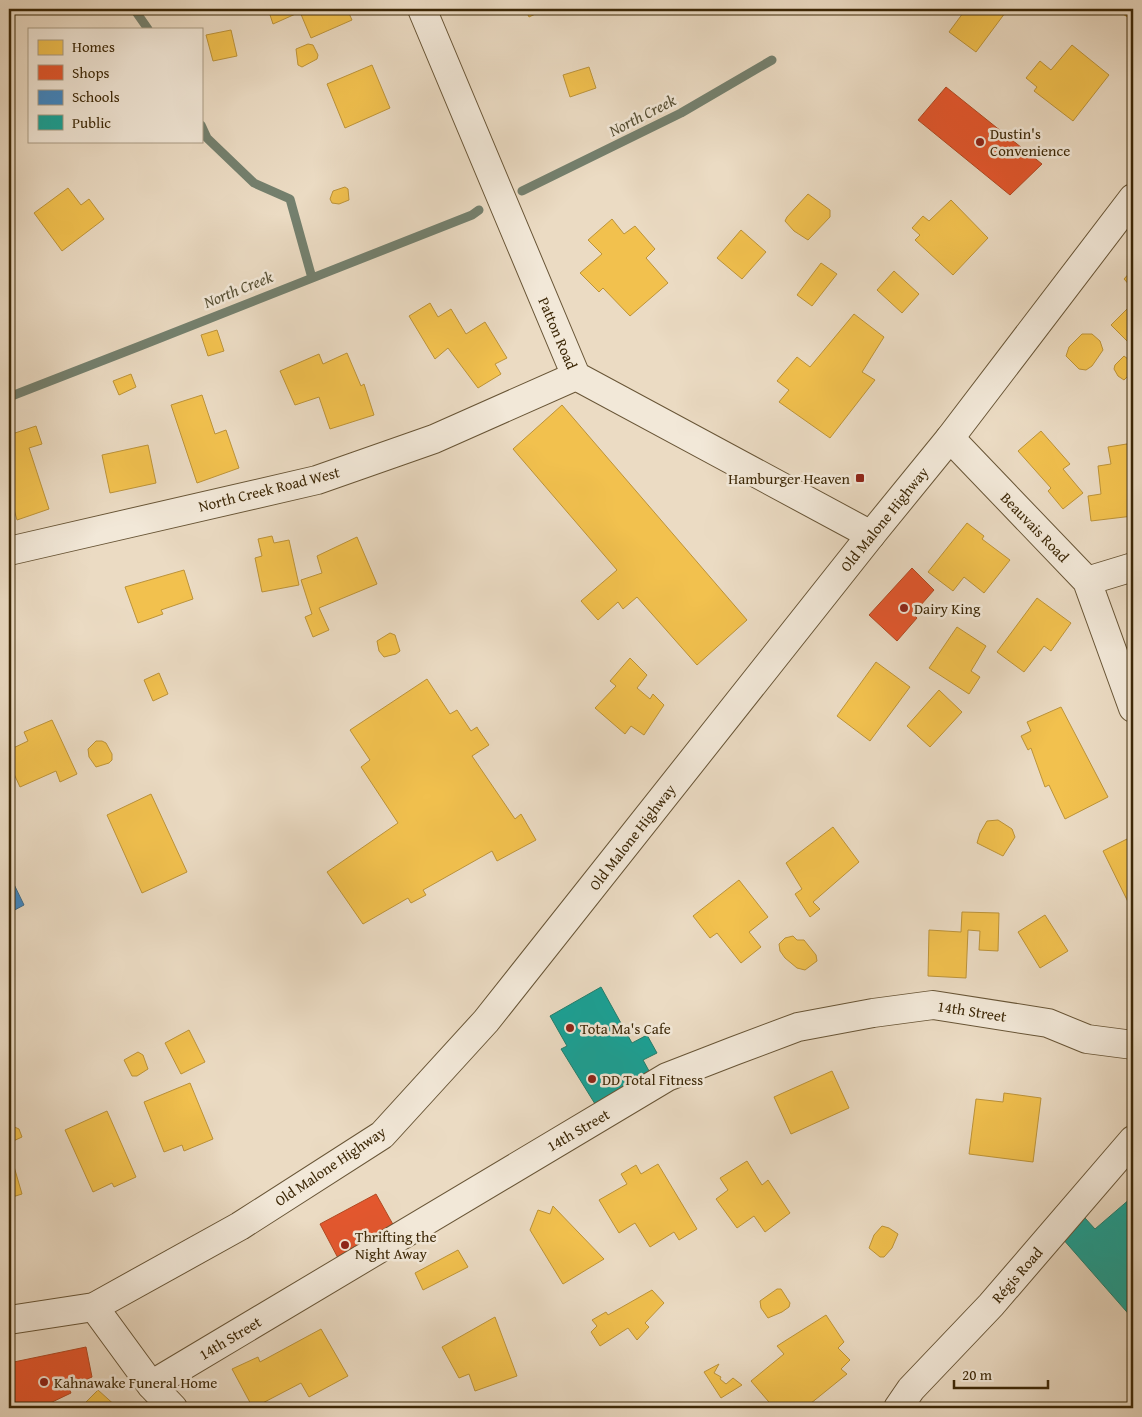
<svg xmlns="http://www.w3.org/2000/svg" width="1142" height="1417" viewBox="0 0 1142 1417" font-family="'Gentium Book Plus',serif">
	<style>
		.homes { fill: #f2c14e; stroke: #bc9339 }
		.shops { fill: #e4572e; stroke: #b24922 }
		.schools { fill: #3f88c5; stroke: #3e6b8c }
		.public { fill: #17a398; stroke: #227e6c }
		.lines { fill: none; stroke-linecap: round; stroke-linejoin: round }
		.stream { stroke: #74806e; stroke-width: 9 }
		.minor-casing { stroke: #685536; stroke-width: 30 }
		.tertiary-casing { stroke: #685536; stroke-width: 30 }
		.minor { stroke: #f2e8d8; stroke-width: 28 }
		.tertiary { stroke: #f2e8d8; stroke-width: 28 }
		.poi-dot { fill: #8f2418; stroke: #f2e8d8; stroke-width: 2 }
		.labels { text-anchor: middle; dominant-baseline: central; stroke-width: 5; stroke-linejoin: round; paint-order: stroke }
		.poi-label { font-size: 15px; fill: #3d2807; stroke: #f2e8d8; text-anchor: start }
		.street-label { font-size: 15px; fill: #3d2807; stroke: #f2e8d8 }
		.water-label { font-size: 16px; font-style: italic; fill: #544d32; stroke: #f2e8d8 }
	</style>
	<rect width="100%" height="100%" fill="#ebdbc3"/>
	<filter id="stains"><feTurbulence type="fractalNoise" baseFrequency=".004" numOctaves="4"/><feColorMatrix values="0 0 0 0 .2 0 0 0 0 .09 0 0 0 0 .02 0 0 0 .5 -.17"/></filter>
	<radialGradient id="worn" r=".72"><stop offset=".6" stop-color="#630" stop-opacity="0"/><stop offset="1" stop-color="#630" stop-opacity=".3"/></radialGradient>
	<path class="homes" d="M268,9h79l5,11 -41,18 -11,-26 -27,12z
		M525,9h21l-17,8z
		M966,9h42l-32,43 -27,-20z
		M1116,9h17v12z
		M231,30l6,26 -24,5 -7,-26z
		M308,44l5,1 5,10 -1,4 -15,8 -4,-2 -2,-16z
		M1072,45l37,30 -36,46 -39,-30 3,-4 -11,-9 14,-17 11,9z
		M372,65l18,43 -45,20 -18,-44z
		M589,67l7,21 -26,9 -7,-22z
		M345,187l3,2 1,11 -10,4 -7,-1 -2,-4 3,-8z
		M68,188l13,17 8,-6 15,20 -42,32 -28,-38z
		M808,194l22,16v7l-22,23 -14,-9 -9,-10 2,-4z
		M951,200l37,38 -35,37 -38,-35 5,-5 -8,-7 11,-12 6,5z
		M612,219l12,15 11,-8 20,23 -9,9 22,25 -38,33 -27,-28 -4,4 -19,-19 22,-19 -14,-14z
		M741,230l25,22 -24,27 -25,-21z
		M821,263l16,11 -25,32 -15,-11z
		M1133,269v20l-9,-10z
		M894,271l25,23 -17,19 -25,-23z
		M430,303l8,14 13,-8 15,25 19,-12 22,36 -12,6 6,10 -23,14 -30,-40 -13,11 -26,-43z
		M1133,303v44l-22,-22z
		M854,314l30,23 -22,35 13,8 -45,58 -51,-36 10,-12 -12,-9 20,-24 13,10z
		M217,330l7,21 -16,5 -7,-21z
		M1082,334h10l8,7 3,9 -11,16 -6,4 -7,-1 -13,-13 3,-9z
		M347,353l14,33 3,-2 10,31 -44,14 -11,-32 -24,8 -15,-34 39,-17 4,10z
		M1124,356l9,7v8l-9,9 -6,-4 -4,-7 1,-4z
		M131,374l5,13 -17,8 -6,-14z
		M202,395l13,39 11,-4 13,38 -42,15 -26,-78z
		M562,405l185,215 -50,45 -60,-68 -14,12 -5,-7 -20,18 -17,-19 36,-31 -104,-121z
		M36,426l6,18 -13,4 20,61 -32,11 -4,-14 -4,2v-73z
		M1041,431l29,33 -7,5 20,24 -20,16 -15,-18 3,-3 -33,-37z
		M1133,443v73l-42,5 -3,-25 13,-2 -3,-28 13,-2 -3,-17z
		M148,445l8,38 -46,10 -8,-38z
		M967,523l17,13 -2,3 28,21 -26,33 -20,-16 -11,14 -25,-19z
		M272,536l2,7 15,-3 10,45 -37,7 -7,-34 7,-2 -4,-17z
		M357,537l20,47 -58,24 10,22 -16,7 -8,-20 7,-3 -11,-34 21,-7 -5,-17z
		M184,570l9,29 -32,11 2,4 -25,9 -13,-36z
		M1037,598l34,25 -20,28 -7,-5 -20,26 -27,-20z
		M957,627l29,19 -15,25 9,6 -11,17 -40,-26z
		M390,633l5,2 5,16 -4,3 -12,3 -5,-6 -2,-10z
		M630,658l17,17 -10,13 13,11 3,-5 11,11 -20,30 -13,-9 -6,8 -30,-26 21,-22 -6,-5z
		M876,662l34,25 -40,54 -33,-25z
		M159,673l9,21 -15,7 -9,-21z
		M427,679l23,35 7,-4 14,21 6,-4 1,2 11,16 -17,11 43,63 6,-5 15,26 -39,21 -5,-10 -69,39 3,5 -15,8 -3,-5 -45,26 -36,-52 71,-49 -37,-56 9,-7 -20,-30z
		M939,690l23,22 -32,35 -23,-21z
		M1061,707l47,90 -43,22 -16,-34 -4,2 -14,-39 -3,2 -7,-14 10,-5 -4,-9z
		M52,720l25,54 -17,8 -4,-11 -36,16 -11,-24v-13l19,-9 -4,-9z
		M96,741h6l4,2 6,11v6l-3,3 -13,4 -7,-10 -1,-8z
		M151,794l36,78 -45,21 -35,-78z
		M998,820l14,9 3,8 -12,19 -26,-13 3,-10 7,-12z
		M833,827l26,35 -46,40 7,7 -10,8 -15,-23 7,-5 -16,-26z
		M1133,836v76l-30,-61z
		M739,880l29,37 -19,15 12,15 -20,16 -24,-30 -7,5 -17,-22z
		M962,912l37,1 -1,38 -19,-1 1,-19 -12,-1 -2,48 -38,-2 1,-46 32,2z
		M1045,915l23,36 -28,17 -22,-36z
		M793,936l4,4h7l12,15 1,6 -12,9 -8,-2 -12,-10 -5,-7 -1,-7 6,-6z
		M189,1030l16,32 -24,12 -16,-31z
		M138,1052l5,3 5,14 -11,7h-5l-8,-16z
		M832,1071l17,37 -58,26 -17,-37z
		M190,1083l23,56 -29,12 -2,-6 -18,7 -20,-50z
		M1004,1093l37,5 -8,64 -64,-8 7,-55 27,3z
		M107,1111l29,66 -22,10 -2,-4 -19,9 -28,-62z
		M10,1125l9,4 3,8 -13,6v-17z
		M747,1161l15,24 6,-5 22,33 -25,19 -11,-16 -17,12 -21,-29 12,-9 -8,-12z
		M13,1163l9,31 -13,4v-33z
		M658,1164l39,65 -18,11 -5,-8 -24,15 -15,-24 -16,10 -20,-33 28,-16 -6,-10 15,-9 5,9z
		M553,1206l51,53 -41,25 -33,-54 8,-20 12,4z
		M882,1226l7,2 9,6 -6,14 -8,9h-4l-11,-9 5,-13z
		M458,1250l10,17 -45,23 -8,-17z
		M777,1289h4l2,3 7,11 -1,4 -7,5 -14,6 -7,-10 -1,-7z
		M652,1290l12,13 -19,20 4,4 -12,13 -9,-12 -28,18 -9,-14 6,-6 -5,-6 14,-8 2,3z
		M826,1315l18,27 -6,6 12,12 -9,9 6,5 -42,34h-31l-23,-27 33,-27 -7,-8z
		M495,1317l22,59 -42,15 -6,-17 -10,4 -17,-31z
		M321,1329l27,47 -39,21 -8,-14 -48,25 -21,-39 26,-12 2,5z
		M719,1364l-5,9 7,4 -1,2 6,5 7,-6 9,7 -21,13 -17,-26z
		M98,1390l20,18h-38z"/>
	<path class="shops" d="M946,87l96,77 -32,31 -92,-75z
		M912,568l22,22 -21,24 4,4 -20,23 -28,-26z
		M376,1194l19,34 -57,30 -18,-34z
		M86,1347l6,30 -23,11 2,5 -23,11 2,4h-41v-45z"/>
	<path class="schools" d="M9,874l15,31 -15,8z"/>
	<path class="public" d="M601,987l31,56 15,-8 10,18 -14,7 11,20 -54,32 -39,-63 6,-3 -17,-30z
		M1131,1198l2,3v118l-71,-81 23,-20 10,11z"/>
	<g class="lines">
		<path class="stream" d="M134,9l14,20
			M201,125l6,13 47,45 36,16 22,79
			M522,191l159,-78 91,-53
			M9,397l131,-51 332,-131 7,-5"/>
		<g class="minor-casing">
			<path id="minor" d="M422,9l154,367 295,159
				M950,438l137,143 46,127
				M9,551l308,-71 117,-41 142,-63
				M1087,581l46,-14
				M94,1307l57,78 22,23
				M151,1385l516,-308 67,-26 64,-24 75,-14 60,-8 115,18 39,16 46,6
				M898,1408l13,-19 80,-84 142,-165"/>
		</g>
		<g class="tertiary-casing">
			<path id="tertiary" d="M9,1320l85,-13 146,-81 142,-91 104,-114 385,-486 79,-97 183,-240"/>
		</g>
		<use href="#minor" class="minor"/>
		<use href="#tertiary" class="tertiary"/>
	</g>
	<g class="poi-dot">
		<circle cx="980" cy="142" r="5"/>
		<rect x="855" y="473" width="10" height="10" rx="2.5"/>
		<circle cx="904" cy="608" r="5"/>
		<circle cx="570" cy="1028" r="5"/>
		<circle cx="592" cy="1079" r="5"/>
		<circle cx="345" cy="1245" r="5"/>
		<circle cx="44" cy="1382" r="5"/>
	</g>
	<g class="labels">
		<g class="poi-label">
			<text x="990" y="133">Dustin's<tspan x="990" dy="17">Convenience</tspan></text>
			<text x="850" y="478" text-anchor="end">Hamburger Heaven</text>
			<text x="914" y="608">Dairy King</text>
			<text x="580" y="1028">Tota Ma's Cafe</text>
			<text x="602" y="1079">DD Total Fitness</text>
			<text x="355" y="1236">Thrifting the<tspan x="355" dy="17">Night Away</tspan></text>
			<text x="54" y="1382">Kahnawake Funeral Home</text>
		</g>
		<g class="street-label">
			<text transform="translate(558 333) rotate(67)">Patton Road</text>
			<text transform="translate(269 489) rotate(-14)">North Creek Road West</text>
			<text transform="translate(884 519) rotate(-51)">Old Malone Highway</text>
			<text transform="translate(1035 527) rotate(46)">Beauvais Road</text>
			<text transform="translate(632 837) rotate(-52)">Old Malone Highway</text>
			<text transform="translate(972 1011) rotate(9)">14th Street</text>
			<text transform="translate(578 1130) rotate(-30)">14th Street</text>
			<text transform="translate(330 1166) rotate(-34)">Old Malone Highway</text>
			<text transform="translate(1017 1275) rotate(-49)">Régis Road</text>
			<text transform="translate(230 1338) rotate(-31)">14th Street</text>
		</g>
		<g class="water-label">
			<text transform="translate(642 115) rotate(-27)">North Creek</text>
			<text transform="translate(238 289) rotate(-22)">North Creek</text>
		</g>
	</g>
	<rect width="1142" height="1417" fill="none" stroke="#ebdbc3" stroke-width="30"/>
	<rect x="10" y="10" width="1122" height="1397" fill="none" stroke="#3d2807" stroke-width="2.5"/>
	<rect x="15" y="15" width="1112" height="1387" fill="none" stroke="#3d2807"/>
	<rect x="28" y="28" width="175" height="115" fill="#f2e8d8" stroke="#aa9b84"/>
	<rect x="38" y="40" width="25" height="15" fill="#f2c14e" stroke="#aa9b84"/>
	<text x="72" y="52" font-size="15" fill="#3d2807">Homes</text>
	<rect x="38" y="65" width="25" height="15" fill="#e4572e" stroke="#aa9b84"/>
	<text x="72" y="78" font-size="15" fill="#3d2807">Shops</text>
	<rect x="38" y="90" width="25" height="15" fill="#3f88c5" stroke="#aa9b84"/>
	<text x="72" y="102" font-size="15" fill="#3d2807">Schools</text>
	<rect x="38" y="115" width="25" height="15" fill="#17a398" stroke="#aa9b84"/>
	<text x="72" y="128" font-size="15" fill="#3d2807">Public</text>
	<path d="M954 1380v8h94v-8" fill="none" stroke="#3d2807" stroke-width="2.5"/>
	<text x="962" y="1380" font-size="15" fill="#3d2807" stroke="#f2e8d8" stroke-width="4" paint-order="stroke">20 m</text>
	<rect width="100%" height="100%" filter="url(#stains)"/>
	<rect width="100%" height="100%" fill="url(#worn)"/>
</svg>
